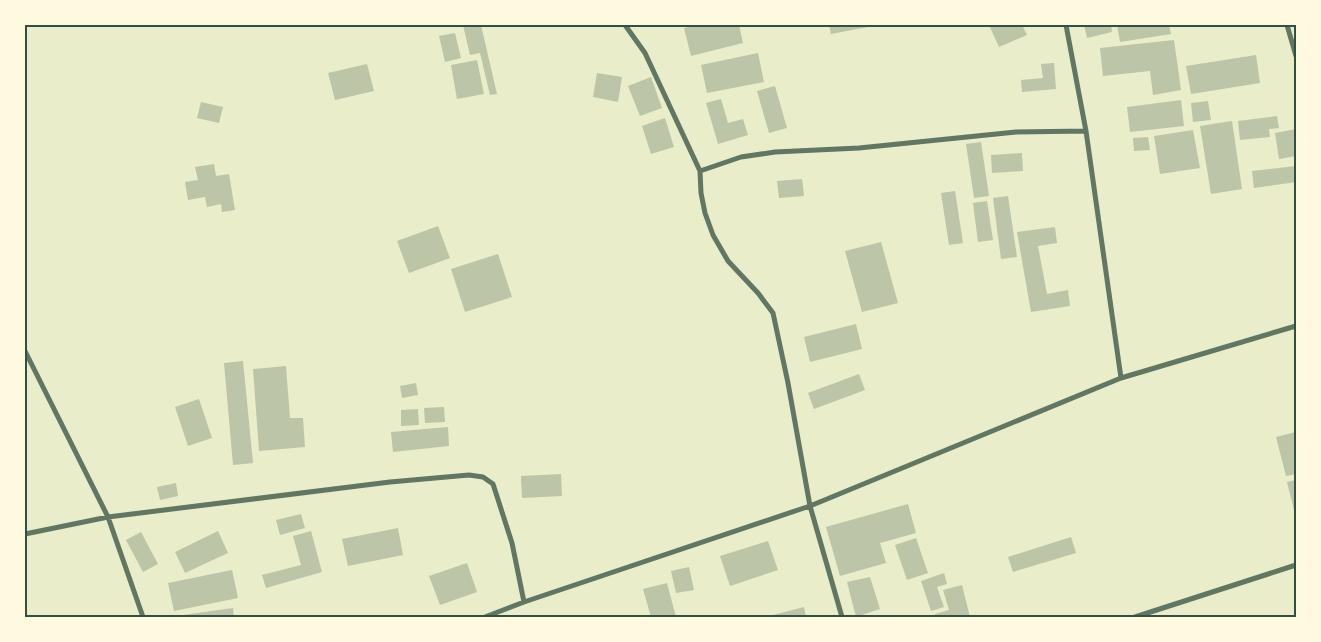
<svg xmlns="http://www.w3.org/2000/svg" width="1321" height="642" viewBox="0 0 1321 642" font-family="Bitter,serif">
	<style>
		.building { fill: #bcc5a7 }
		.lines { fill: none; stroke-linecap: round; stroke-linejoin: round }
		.minor { stroke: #617663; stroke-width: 5 }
		.neatline { fill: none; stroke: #344e41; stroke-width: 2 }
	</style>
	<rect width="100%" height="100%" fill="#e9edc9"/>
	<path class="building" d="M463,25h18l16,69 -7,1 -10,-42 -10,2z
		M698,25h41l4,18 -52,13 -7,-28z
		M829,25h44v1l-42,8z
		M989,25h33l5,10 -28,12z
		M1084,25h27l1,7 -25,6z
		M1117,25h52l2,9 -51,8z
		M455,33l6,25 -16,4 -6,-26z
		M1174,40l7,50 -28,5 -3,-24 -47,5 -3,-28z
		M758,53l6,29 -57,11 -6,-28z
		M1256,55l4,28 -69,11 -5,-28z
		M477,60l7,34 -27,5 -6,-34z
		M1054,63l2,26 -34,3 -1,-12 22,-2 -2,-14z
		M367,64l7,27 -39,9 -7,-27z
		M597,73l25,4 -4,25 -25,-5z
		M651,77l11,31 -22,8 -12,-30z
		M775,86l12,42 -18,5 -12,-42z
		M721,99l7,24 15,-4 5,16 -30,9 -12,-41z
		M1181,100l3,26 -54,6 -3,-25z
		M1208,101l3,19 -18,2 -2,-19z
		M201,102l22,5 -4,16 -22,-5z
		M1277,116l2,12 -10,1 1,8 -30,3 -2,-19z
		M665,118l9,29 -23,7 -9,-28z
		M1232,121l10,68 -31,5 -11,-68z
		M1296,129v27l-17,3 -4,-26z
		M1193,130l7,38 -40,6 -6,-38z
		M1148,137l2,13 -16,1 -1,-13z
		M981,142l8,54 -15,2 -8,-54z
		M1022,153l1,18 -31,2 -1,-18z
		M214,164l2,12 13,-2 6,36 -13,2 -1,-8 -14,3 -2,-10 -17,3 -3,-18 13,-2 -3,-13z
		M1296,166v16l-42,6 -2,-17z
		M802,179l2,17 -25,2 -2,-17z
		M955,191l8,52 -14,2 -8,-52z
		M1008,196l9,61 -16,2 -8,-61z
		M987,201l6,39 -15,2 -5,-39z
		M438,226l12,32 -41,15 -12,-32z
		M1055,227l2,16 -19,3 9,48 21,-4 2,16 -39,6 -14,-80z
		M881,242l17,61 -36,9 -17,-61z
		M498,254l14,43 -47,15 -14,-43z
		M856,324l6,25 -52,13 -6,-25z
		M243,361l10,102 -20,2 -9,-102z
		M286,366l4,52h13l2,29 -46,4 -6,-82z
		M859,374l6,16 -51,19 -6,-16z
		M416,383l2,12 -16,3 -2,-12z
		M199,399l13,39 -24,8 -13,-39z
		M444,407l1,15 -20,1 -1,-15z
		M418,409l1,16 -18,1v-16z
		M448,427l1,19 -56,6 -2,-20z
		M1296,432v42l-10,2 -10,-39z
		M561,474l1,22 -40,2 -1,-22z
		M1296,480v34h-1l-8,-32z
		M176,483l2,13 -18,4 -3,-13z
		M908,504l8,29 -36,10 6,20 -46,13 -14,-49z
		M301,514l4,14 -25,7 -4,-15z
		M398,528l5,27 -55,11 -6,-27z
		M218,531l10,22 -43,20 -10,-21z
		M311,531l11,41 -56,16 -4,-13 39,-10 -8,-29z
		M141,532l17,32 -15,8 -17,-32z
		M1071,537l5,16 -63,19 -5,-15z
		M916,538l12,35 -21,7 -12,-35z
		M768,541l10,29 -48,16 -10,-30z
		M467,563l10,29 -37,13 -11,-29z
		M689,567l5,23 -18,3 -5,-22z
		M232,570l6,28 -64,13 -6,-28z
		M944,573l3,11 -10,3 7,20 -13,4 -10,-30z
		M870,577l10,32 -24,8 -9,-35z
		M667,583l9,34h-25l-8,-28z
		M962,585l8,32h-35v-3l14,-4 -6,-20z
		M804,607l2,10h-36l-1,-1z
		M233,608l1,9h-58v-1z"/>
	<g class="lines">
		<path class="minor" d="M625,25l20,28 55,118 1,22 4,20 8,22 15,26 30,32 15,20 15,70 22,123 32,111
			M1066,25l20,106 35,247
			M1287,25l9,31
			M700,171l41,-14 34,-5 84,-4 157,-16 70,-1
			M25,351l83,166 35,100
			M25,534l83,-17 282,-35 79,-7 14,2 10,7 19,59 12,59
			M485,617l39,-15 286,-96 311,-128 175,-52
			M1135,617l161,-52"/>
	</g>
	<rect width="1321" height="642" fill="none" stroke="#fefae0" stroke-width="52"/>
	<rect x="26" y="26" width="1269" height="590" class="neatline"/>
</svg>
